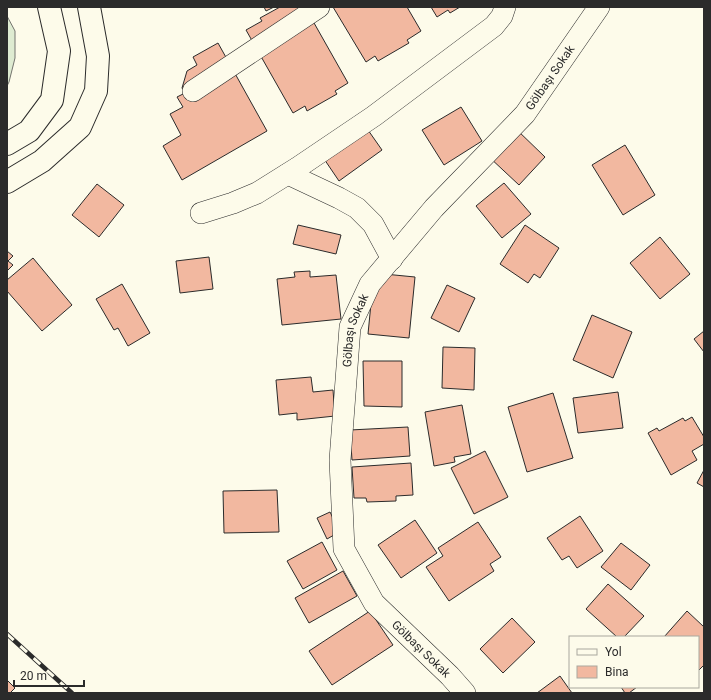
<svg xmlns="http://www.w3.org/2000/svg" width="711" height="700" viewBox="0 0 711 700" font-family="Roboto,sans-serif">
	<style>
		.green { fill: #deebd1; stroke: #74746e }
		.building { fill: #f2b8a0; stroke: #2b2b2b }
		.lines { fill: none; stroke-linecap: round; stroke-linejoin: round }
		.street-casing { stroke: #2b2b2b; stroke-width: 22 }
		.highway-casing { stroke: #2b2b2b; stroke-width: 24 }
		.street { stroke: #fdfbea; stroke-width: 21 }
		.highway { stroke: #fdfbea; stroke-width: 22 }
		.rail-casing { stroke: #2b2b2b; stroke-width: 4.5 }
		.rail { stroke: #fdfbea; stroke-width: 3; stroke-dasharray: 9; stroke-linecap: butt }
		.labels { text-anchor: middle; dominant-baseline: central; stroke-width: 3; stroke-linejoin: round; paint-order: stroke }
		.street-label { font-size: 12px; fill: #2b2b2b; stroke: #fdfbea }
	</style>
	<rect width="100%" height="100%" fill="#fdfbea"/>
	<path class="green" d="M7,16l8,15v27l-6,24 -2,4z"/>
	<path class="building" d="M264,7h10l-8,4z
		M280,7h25l43,76 -13,8 2,3 -30,17 -2,-5 -12,7 -47,-83 16,-9 -2,-3z
		M333,7h74l14,24 -14,9 2,3 -31,18 -3,-5 -9,6z
		M431,7h29l-10,6 -2,-3 -11,7z
		M218,43l49,88 -85,49 -19,-34 18,-11 -11,-21 13,-7 -6,-10 8,-4 -3,-5 5,-17 10,-6 -4,-8z
		M461,107l21,34 -38,24 -22,-35z
		M361,120l21,30 -43,31 -21,-31z
		M515,128l30,29 -26,28 -31,-29z
		M625,145l30,50 -32,20 -31,-50z
		M504,183l27,31 -29,24 -26,-32z
		M97,184l27,21 -25,32 -27,-22z
		M298,225l43,10 -5,19 -43,-10z
		M525,225l34,23 -19,30 -6,-4 -6,9 -28,-19z
		M660,237l30,37 -30,25 -30,-36z
		M7,251l6,5 -5,5 5,4 -6,6z
		M209,257l4,32 -33,4 -4,-32z
		M33,258l39,47 -30,26 -35,-40v-11z
		M310,271v6l26,-2 5,44 -59,6 -5,-46 18,-2 -1,-5z
		M374,273l41,4 -6,61 -41,-4z
		M122,284l28,49 -22,13 -10,-18 -4,2 -18,-31z
		M447,285l28,13 -16,34 -28,-14z
		M592,315l40,17 -19,46 -40,-18z
		M704,331v21l-10,-13z
		M443,347l32,1 -1,42 -32,-2z
		M363,361h39v46l-38,-1z
		M311,377l2,15 20,-2 2,26 -38,4v-7l-18,2 -3,-35z
		M618,392l5,36 -45,5 -5,-35z
		M553,393l20,65 -46,14 -19,-65z
		M462,405l9,49 -17,3 1,5 -21,4 -9,-54z
		M692,417l12,20v7l-12,7 5,9 -26,15 -23,-42 9,-5 2,3 24,-13 2,3z
		M408,427l2,29 -58,4 -2,-30z
		M485,451l23,46 -34,17 -23,-46z
		M411,463l2,32 -17,1v5l-29,1 -1,-4h-12l-2,-31z
		M704,470v17l-7,-4z
		M277,490l2,42 -55,1 -1,-42z
		M330,512l5,10 -1,13 -7,4 -10,-21z
		M580,516l23,35 -26,17 -8,-12 -7,4 -15,-22z
		M415,520l22,33 -36,25 -23,-33z
		M478,522l23,35 -11,7 4,7 -45,30 -23,-34 17,-11 -5,-8z
		M322,542l15,28 -34,19 -16,-28z
		M621,543l29,22 -19,25 -30,-23z
		M343,571l14,25 -48,27 -14,-25z
		M608,584l36,32 -20,21h-7l-31,-28z
		M370,611l23,34 -61,40 -23,-34z
		M687,611l17,16v38l-5,5 -1,-2v-31h-34z
		M512,618l23,24 -32,31 -23,-24z
		M560,676l12,17h-35z
		M7,680l8,8 -5,5h-3z
		M621,687h16l-8,6h-4z"/>
	<g class="lines">
		<g class="street-casing">
			<g id="street">
				<path d="M193,91l126,-84"/>
				<path d="M288,174l51,24 18,10 16,16 19,35"/>
				<path d="M201,213l32,-10 24,-10 40,-25 77,-52 120,-90 8,-10 3,-9"/>
				<path id="s1" d="M465,693l-15,-17 -76,-73 -30,-54 -4,-89 10,-133 20,-43 64,-76 91,-94 74,-107"/>
			</g>
		</g>
		<g class="highway-casing">
			<path id="highway" d="M7,144l22,-13 23,-31 7,-49 -10,-44
				M7,182l35,-21 38,-34 16,-36 2,-35 -9,-49"/>
		</g>
		<use href="#street" class="street"/>
		<use href="#highway" class="highway"/>
		<g class="rail-casing">
			<path id="rail" d="M7,634l65,59"/>
		</g>
		<use href="#rail" class="rail"/>
	</g>
	<g class="labels">
		<g class="street-label">
			<text stroke="none"><textPath href="#s1" startOffset="734">Gölbaşı Sokak</textPath></text>
			<text stroke="none"><textPath href="#s1" startOffset="410">Gölbaşı Sokak</textPath></text>
			<text transform="translate(421 649) rotate(44)">Gölbaşı Sokak</text>
		</g>
	</g>
	<rect width="711" height="700" fill="none" stroke="#2b2b2b" stroke-width="16"/>
	<rect x="569" y="636" width="130" height="52" fill="#fdfbea" stroke="#a9a89e"/>
	<rect x="577" y="649" width="20" height="6" fill="#fdfbea" stroke="#a9a89e"/>
	<text x="605" y="656" font-size="12" fill="#2b2b2b">Yol</text>
	<rect x="577" y="666" width="20" height="12" fill="#f2b8a0" stroke="#a9a89e"/>
	<text x="605" y="676" font-size="12" fill="#2b2b2b">Bina</text>
	<path d="M14 680v6h70v-6" fill="none" stroke="#2b2b2b" stroke-width="2"/>
	<text x="20" y="680" font-size="12" fill="#2b2b2b" stroke="#fdfbea" stroke-width="3" paint-order="stroke">20 m</text>
</svg>
